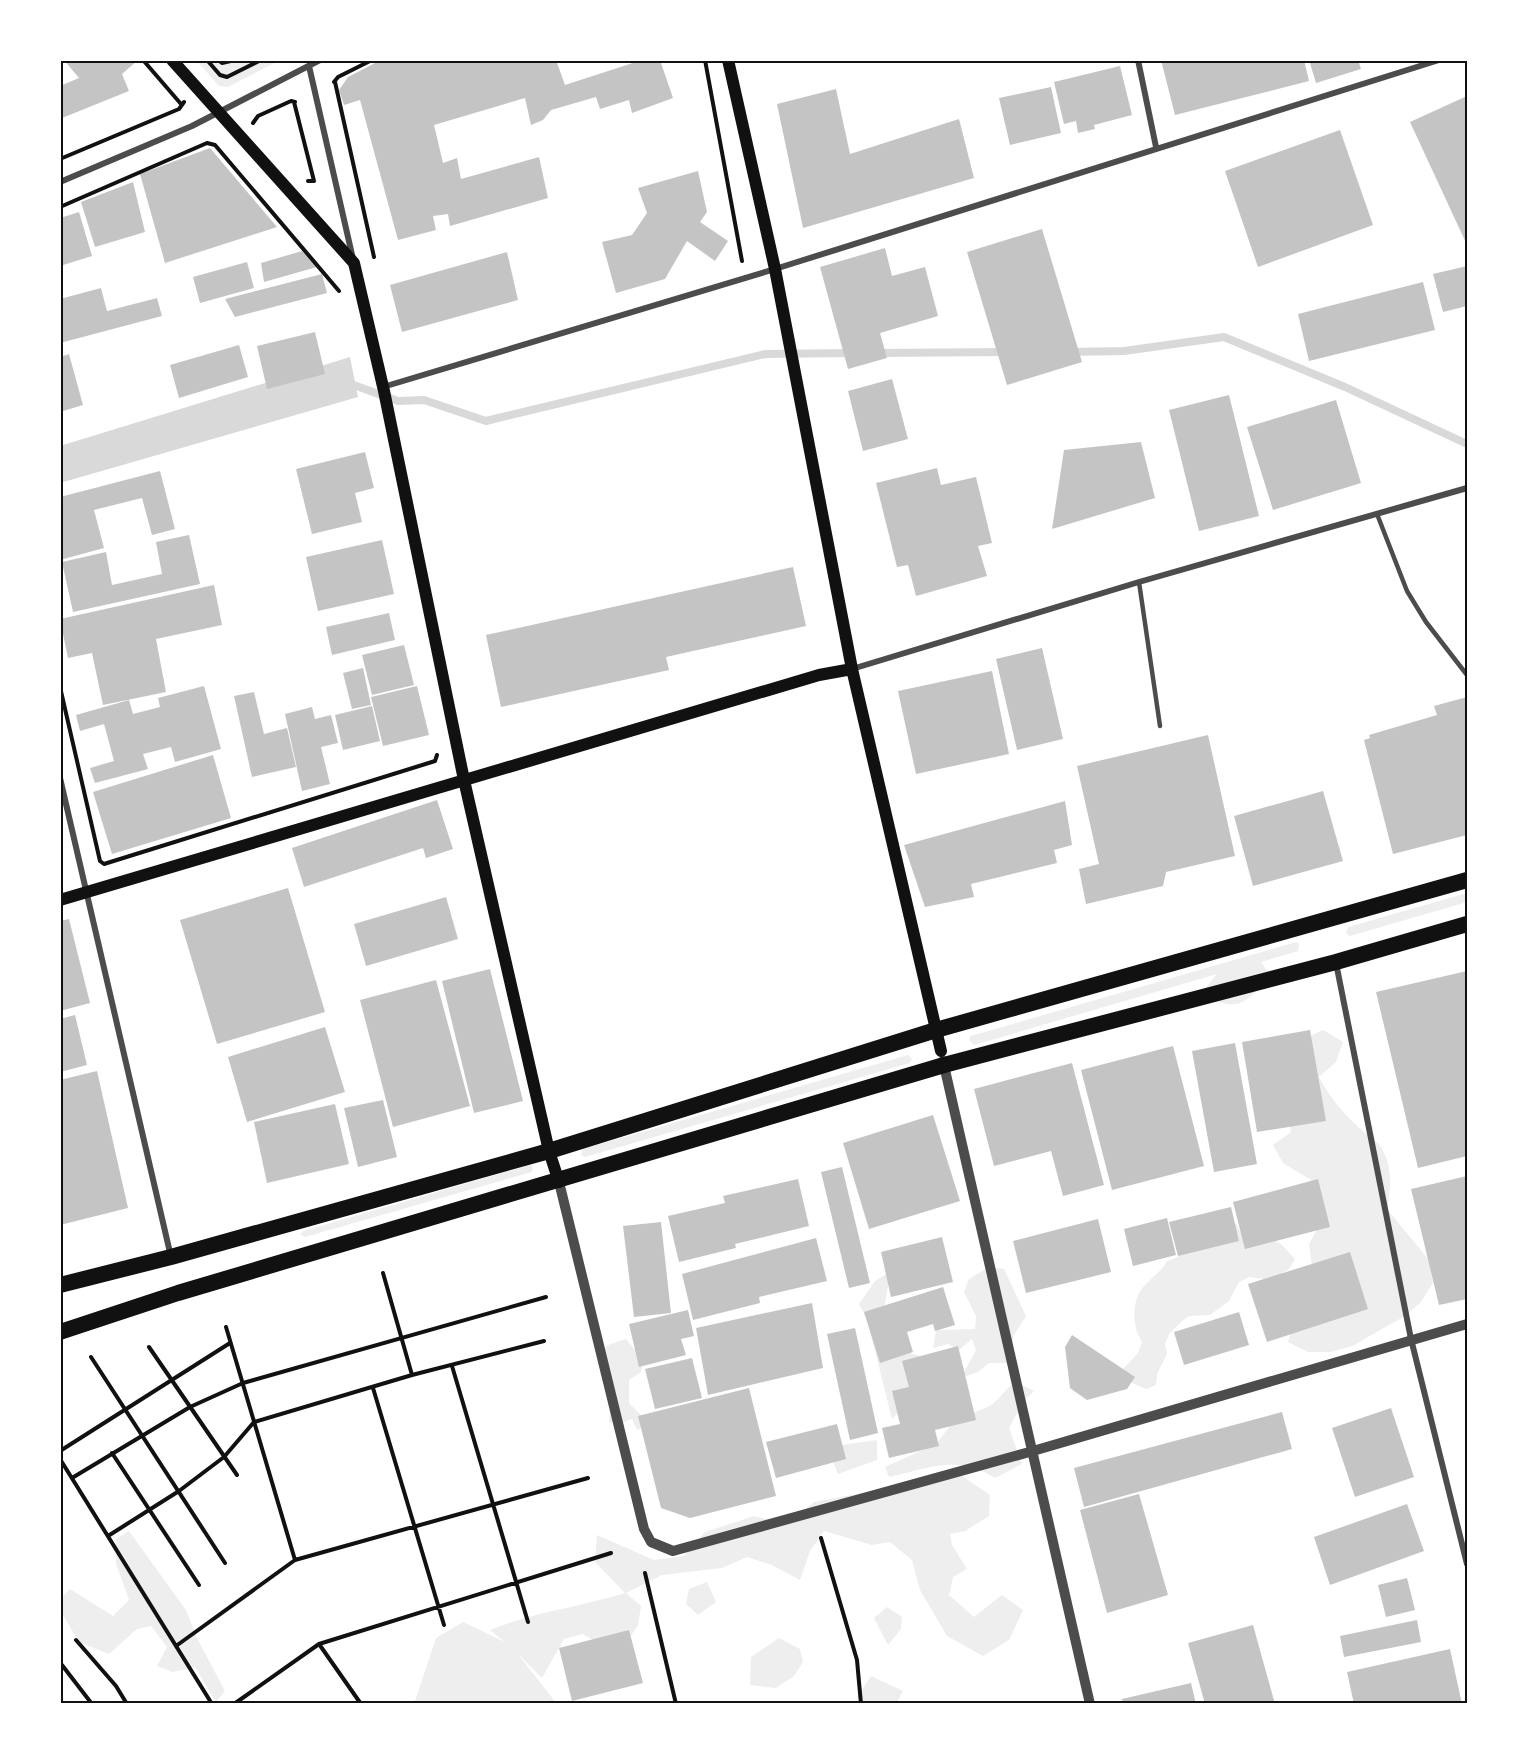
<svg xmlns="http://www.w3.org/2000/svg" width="1527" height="1764" viewBox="0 0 1527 1764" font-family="'Golos Text',sans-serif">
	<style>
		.green { fill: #eee }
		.water { fill: #d9d9d9 }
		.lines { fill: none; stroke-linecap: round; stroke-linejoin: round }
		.stream { stroke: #d9d9d9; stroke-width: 8 }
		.building { fill: #c4c4c4 }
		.path { stroke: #111; stroke-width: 4 }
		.service { stroke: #4c4c4c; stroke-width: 4.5 }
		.minor { stroke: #4c4c4c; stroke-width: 6 }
		.tertiary { stroke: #4c4c4c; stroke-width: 10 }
		.secondary { stroke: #111; stroke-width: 12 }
		.trunk { stroke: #111; stroke-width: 16 }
		.neatline { fill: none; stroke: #111; stroke-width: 2 }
	</style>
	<rect width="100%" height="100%" fill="#fff"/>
	<path class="green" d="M196,60h84l-52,27 -9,-1z
		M1467,893v9l-117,34 -4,-3 2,-6z
		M1296,942l3,2 -1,7 -37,11 7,10c-14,30 -37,45 -65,19l14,-17 -243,71 -5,-5 2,-4z
		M1323,1030l20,12 -7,20 -17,15c11,21 26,39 44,54 5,5 13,9 17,15 13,19 11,42 7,63l42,51 4,23 -12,19 -16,14 -53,30 -21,6h-23l-20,-10 24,-76 -3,-22 12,-22 -10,-42 -28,-17 -10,-18 18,-13 -4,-22 15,-70z
		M908,1055l4,4 -2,4 -325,94 -4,-2 2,-6z
		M530,1165l3,2 -1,5 -227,65 -5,-3 3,-3z
		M1224,1223h12l5,10 9,5 11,-5 20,11 14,15 -6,10 -18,11 -22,-3 -10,5 -10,19 -19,14 -21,1 -8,6 -12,12 -4,10 2,10 -10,20 -1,11 -10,4 -21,-9 -3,-10 16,-17 4,-11c-10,-15 -11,-42 2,-56 8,-9 17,-14 23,-25 16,-3 42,-27 57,-38z
		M989,1267l15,2 22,47 -12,19 -5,28h-20l-11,9 -17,6 15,-28 -4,-11 -13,11 -11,-6 -15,4 3,-18 39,-1 1,-13 -12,-24 5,-13z
		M891,1271l-9,48 9,29 29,8 -19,53 -9,10 -25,-100 -8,-15 16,-23z
		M626,1339l17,21 -2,12 -12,8v23l21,21 -13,6 -5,-11 -13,5 -10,-2 3,-27 -12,-40 8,-10z
		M1015,1381l19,10 -10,10 -15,27 13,36 -27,14c-37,-24 -66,-10 -106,-1l-4,-10 51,-23 18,-23 38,-16z
		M877,1440v20l-39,14 -11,-27z
		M962,1476l28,19 -1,21 -24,15 -15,3 2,11 15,24 -14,8 -4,18 25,22 28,-22 21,15 -14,30 -26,16 -36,-20 -27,-46 -8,-30 -22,-18 -18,3 -48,-14 -14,20 -10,29 -28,-15 -25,-8 -25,11 -60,7 -36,18 15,13 -3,19 -20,30 -35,-21 -19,5 -22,39 -25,-25 40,51h-143l22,-66 27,-16 42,20 -15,-12c44,-18 90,-23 135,-37l-30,-31 2,-27 57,25 30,-4 21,-24 49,-16 32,8 28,-22 126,-24z
		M129,1531l57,79 11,28 28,53 -9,11 -21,-35 -22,5 -16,-6 10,-19 -16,-21 -14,3 -28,25 -30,-12 -19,-32v-11l10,-10 43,27 16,-16 -13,-36v-25z
		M707,1582l9,20 -18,13 -12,-11 3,-15z
		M887,1607l15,10 -1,12 -13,16 -14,-27z
		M779,1638l21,11 3,13 -9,14 -18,12 -26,-3 1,-28z
		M871,1676l32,15 -7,13h-32l-7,-7z"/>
	<path class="water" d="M350,357l8,40 -298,86v-37z"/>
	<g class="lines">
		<path class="stream" d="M1068,352l56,-1 100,-14 121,50 122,57
			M876,353l131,-1
			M348,383l50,18 26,-1 62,21 279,-67 89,-1"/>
	</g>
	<path class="building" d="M64,60h74l-16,14 7,17 -67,27 -2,-32 19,-8z
		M381,60h175l9,25 77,-25h18l13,38 -41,15 -3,-13 -29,9 -4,-12 -45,13 -8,10 -12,5 -6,-27 -91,27 9,38 14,-5 4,21 78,-22 9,41 -98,28 -2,-12 -15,2 3,14 -38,10 -38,-140 -16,5 -5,-15 9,-13z
		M1161,60h143l5,21 -134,34z
		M1309,60h49l3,9 -45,14z
		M1120,66l12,49 -38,10 1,4 -17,4 -2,-12 -12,3 -10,-42z
		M1051,87l10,46 -51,12 -11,-47z
		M836,89l14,65 109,-35 15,59 -171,50 -26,-124z
		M1467,96v149l-57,-123z
		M1340,130l33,95 -115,42 -33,-96z
		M210,148l67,79 -112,36 -25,-89z
		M698,171l9,41 -7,10 28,19 -13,20 -28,-20 -22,38 -49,14 -14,-51 30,-7 15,-22 -9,-25z
		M133,182l12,50 -50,15 -14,-45z
		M79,212l13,44 -32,10v-48z
		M1042,229l40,133 -75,23 -40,-133z
		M885,248l7,28 33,-9 13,49 -58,17 7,25 -39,11 -28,-102z
		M302,251l15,16 -53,15 -3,-19z
		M507,252l11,48 -116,32 -12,-47z
		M247,262l7,26 -54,15 -7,-26z
		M1467,266v40l-24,6 -10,-38z
		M322,274l5,19 -92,24 -10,-18z
		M1423,282l12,48 -126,31 -11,-47z
		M101,288l6,23 50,-13 5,18 -102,27v-44z
		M315,332l10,42 -58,15 -10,-43z
		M239,345l9,32 -69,21 -9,-33z
		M69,354l14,51 -23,7v-55z
		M892,379l16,60 -45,12 -15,-60z
		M1229,395l30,121 -60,15 -30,-121z
		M1336,400l25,83 -88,27 -26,-83z
		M1141,442l14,56 -103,31 12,-79z
		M365,452l9,36 -19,5 7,29 -50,12 -16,-65z
		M937,468l4,17 35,-8 16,66 -14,3 9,30 -71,20 -8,-31 -11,2 -21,-84z
		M160,471l15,58 -23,6 -10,-37 -48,12 10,38 -44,12v-63z
		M189,535l11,49 -127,28 -11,-50 44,-10 6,33 50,-11 -6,-32z
		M382,540l12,54 -76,17 -12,-54z
		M793,567l13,59 -140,31 3,13 -168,37 -15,-72z
		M214,585l8,40 -66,14 10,53 -63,13 -11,-52 -24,5 -8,-39z
		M389,613l6,27 -63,15 -6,-28z
		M404,645l10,40 -42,10 -10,-40z
		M1042,648l21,91 -46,11 -21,-91z
		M363,668l8,37 -19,4 -9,-36z
		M992,671l17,83 -93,20 -18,-83z
		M204,686l17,63 -46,13 -4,-15 -28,7 5,15 -53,14 -5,-15 24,-7 -10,-37 -24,7 -4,-16 53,-15 4,14 27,-7 -2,-9z
		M417,686l12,49 -46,11 -12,-49z
		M254,692l10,42 23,-6 9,39 -44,10 -18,-81z
		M1467,697v138l-74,19 -29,-114 6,-2 -1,-3 68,-20 -3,-9z
		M372,706l8,35 -37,9 -8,-35z
		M312,707l3,12 16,-4 7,28 -17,4 9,37 -28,7 -17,-77z
		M1208,735l27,121 -69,16 -3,14 -77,18 -7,-35 20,-5 -22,-98z
		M213,755l18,63 -119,36 -19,-62z
		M1323,791l20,70 -90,25 -19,-70z
		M437,800l16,49 -27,9 -3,-10 -119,39 -12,-39z
		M1065,801l7,44 -18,5 3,13 -86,21 3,13 -49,10 -21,-62z
		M288,888l37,124 -108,32 -37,-124z
		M446,897l12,42 -92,27 -12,-42z
		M69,919l21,84 -30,8v-90z
		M490,969l33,132 -49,12 -32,-132z
		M1467,971v185l-49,12 -42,-176z
		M436,980l34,126 -77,21 -33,-127z
		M75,1015l12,50 -27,7v-53z
		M325,1027l20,65 -98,30 -19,-65z
		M1310,1030l16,91 -69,11 -15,-90z
		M1235,1043l22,121 -43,8 -22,-121z
		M1173,1046l31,120 -92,24 -31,-120z
		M1072,1063l32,122 -41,11 -12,-45 -57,15 -20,-77z
		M97,1071l31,137 -68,17v-145z
		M383,1100l14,57 -39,10 -14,-59z
		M335,1104l14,60 -82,19 -13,-61z
		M933,1115l27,86 -91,28 -26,-86z
		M842,1167l28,116 -21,5 -28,-116z
		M1467,1176v123l-28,6 -28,-116z
		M798,1179l11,47 -74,18 1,4 -57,14 -11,-46 57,-13 -2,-7z
		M1318,1179l12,48 -85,22 -12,-47z
		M1231,1207l8,34 -61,15 -9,-34z
		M1167,1218l9,37 -43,11 -9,-37z
		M1098,1219l13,53 -85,21 -13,-52z
		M661,1222l10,91 -37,4 -11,-91z
		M942,1237l11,45 -62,15 -10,-45z
		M816,1238l11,43 -68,16 1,6 -67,17 -11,-46z
		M1350,1252l18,57 -101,33 -19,-58z
		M943,1287l12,38 -20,6 -2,-7 -26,8 6,20 -33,11 -16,-51z
		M812,1303l11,65 -115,27 -12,-67z
		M688,1310l6,26 -13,3 5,16 -47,12 -10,-43z
		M1239,1312l10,33 -65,20 -10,-33z
		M855,1328l23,105 -28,7 -23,-106z
		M1072,1335l63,42 -8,12 -40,11 -17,-12 -5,-41z
		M958,1346l18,74 -41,10 4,16 -50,12 -7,-30 18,-4 -8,-33 17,-4 -7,-26z
		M692,1358l10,40 -47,11 -10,-40z
		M749,1388l27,108 -86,22 -29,-10 -23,-92z
		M1391,1408l23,69 -59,20 -23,-69z
		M1282,1412l10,37 -208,58 -10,-39z
		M837,1424l9,35 -70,19 -10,-36z
		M1139,1494l29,101 -61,18 -27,-103z
		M1407,1504l17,47 -94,34 -16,-48z
		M1407,1578l8,32 -29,7 -8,-32z
		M1417,1620l4,22 -77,15 -4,-21z
		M1253,1625l22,79h-70l-17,-61z
		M629,1630l14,53 -71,18 -13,-53z
		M1450,1649l12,55h-108l-7,-32z
		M1191,1683l5,21h-73l-1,-5z"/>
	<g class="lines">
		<path class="path" d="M143,60l38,44
			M207,60l13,15
			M218,60l4,3 13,-3
			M705,60l37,201
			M220,75l7,2 34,-17
			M334,82l4,-5 34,-17
			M335,82l39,175
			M294,102l20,79h-6
			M253,123l5,-7 33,-15 4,1
			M207,143l8,2 124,146
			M60,159l119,-50 5,-7
			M60,207l147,-64
			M60,687l40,174 4,3 331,-103 2,-6
			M383,1273l29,102
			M226,1327l69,233
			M149,1347l88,128
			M91,1357l134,206
			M452,1366l76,256
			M373,1388l71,237
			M60,1451l170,-108
			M112,1453l87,132
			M60,1459l152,245
			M72,1478l118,-71 53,-24 303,-86
			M108,1536l71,-45 45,-34 30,-35 158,-47 132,-34
			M821,1538l36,122 4,44
			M645,1573l31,131
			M76,1640l40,46 11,18
			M319,1644l42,60
			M176,1646l119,-86 293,-82
			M62,1665l30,39
			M234,1704l85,-60 292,-91"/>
		<path class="service" d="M1377,514l30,77 19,31 41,53
			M1139,582l21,144"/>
		<path class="minor" d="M1138,60l18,87
			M309,66l44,193
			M60,182l132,-56 128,-66
			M383,387l392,-118 664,-209
			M852,669l287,-87 328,-94
			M60,778l111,479
			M1336,963l75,376 56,225"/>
		<path class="tertiary" d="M943,1061l147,643
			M559,1182l85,347 7,13 22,9 360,-100 434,-127"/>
		<path class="secondary" d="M172,60l182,203 30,128 80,389 85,371 10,31
			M728,60l47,209 77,400 89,382
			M60,900l759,-225 33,-6"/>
		<path class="trunk" d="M60,1285l111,-28 378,-106 387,-121 531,-150
			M60,1332l118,-39 766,-228 392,-103 131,-38"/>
	</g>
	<rect width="1527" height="1764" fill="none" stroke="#ffffff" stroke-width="123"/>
	<rect x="62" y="62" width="1404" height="1640" class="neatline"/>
</svg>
